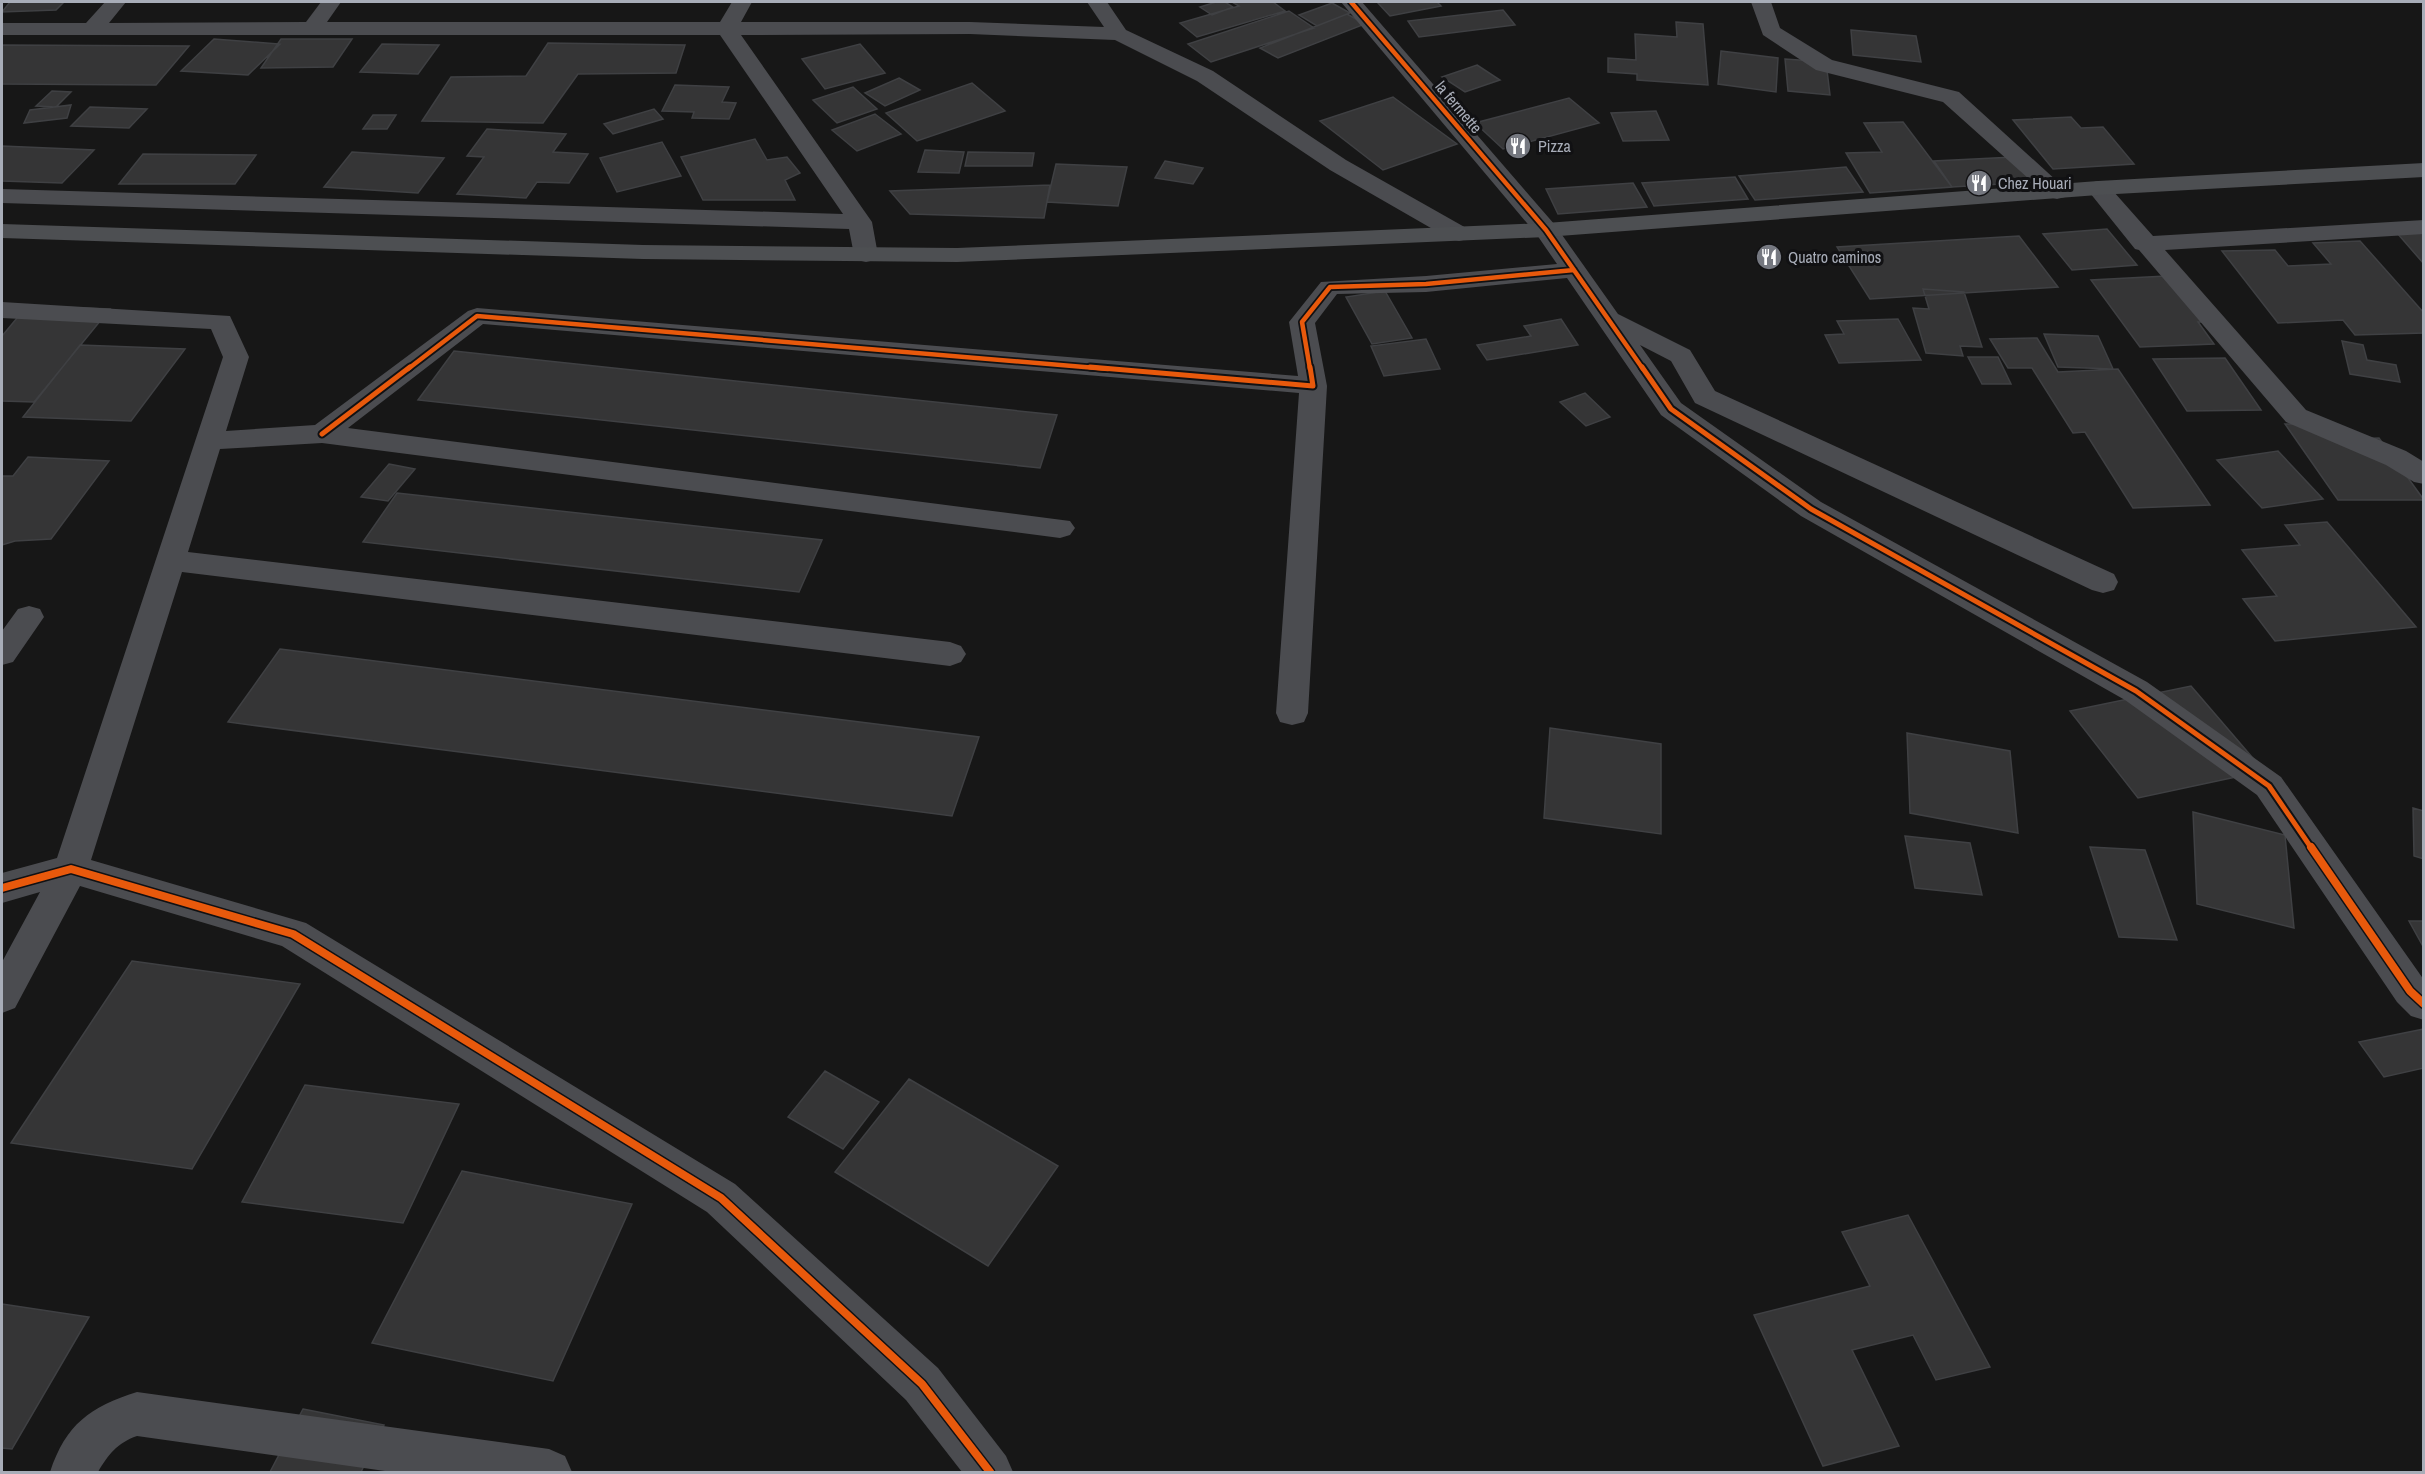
<svg xmlns="http://www.w3.org/2000/svg" width="2425" height="1474" viewBox="0 0 2425 1474" font-family="'Archivo Narrow',sans-serif">
	<style>
		.building { fill: #353536; stroke: #3f4043; stroke-width: 1.5 }
		.lines { fill: none; stroke-linecap: round; stroke-linejoin: round }
		.minor { fill: #4b4c50; fill-rule: evenodd }
		.major { fill: #4d4f52; fill-rule: evenodd }
		.cycleway-far2-casing { stroke: #111113; stroke-width: 8 }
		.cycleway-far1-casing { stroke: #111113; stroke-width: 9 }
		.cycleway-casing { stroke: #111113; stroke-width: 11 }
		.cycleway-far2 { stroke: #e8590c; stroke-width: 4.5 }
		.cycleway-far1 { stroke: #e8590c; stroke-width: 5 }
		.cycleway { stroke: #e8590c; stroke-width: 8 }
		.labels { text-anchor: middle; dominant-baseline: central; stroke-width: 6; stroke-linejoin: round; paint-order: stroke }
		.far-street-label { font-size: 16px; fill: #a8adb8; stroke: #111113 }
		.far-poi-label { font-size: 16px; fill: #a8adb8; stroke: #111113; text-anchor: start }
	</style>
	<rect width="100%" height="100%" fill="#171717"/>
	<path class="building" d="M10,2h54l-8,8 -54,2z
		M1216,2h9l8,5 -21,8 -12,-8z
		M1232,2h41l12,9 -88,26 -17,-14 59,-17z
		M1377,2h60l4,4 -51,10z
		M1332,3l18,10 -33,13 -18,-11z
		M1503,10l12,15 -96,12 -11,-16z
		M1289,11l25,17 -103,34 -23,-18z
		M1347,14l18,10 -87,34 -18,-10z
		M1676,22l27,2 5,61 -71,-5v-6l-29,-2v-14l28,2 -1,-26 42,3z
		M1851,30l65,6 5,26 -68,-7z
		M214,39l66,5 -32,31 -67,-4z
		M281,39h71l-19,28 -72,1z
		M548,43l137,2 -9,28 -98,1 -35,49 -121,-2 29,-44 75,-1z
		M382,44l57,1 -21,29 -58,-2z
		M860,44l25,29 -60,16 -23,-30z
		M2,45l187,1 -33,39 -154,-1z
		M1721,51l57,7 -2,34 -58,-8z
		M1785,59l41,3 4,33 -42,-4z
		M1477,65l23,15 -35,12 -23,-15z
		M899,78l21,12 -35,16 -20,-13z
		M972,83l33,28 -88,30 -31,-28z
		M675,85l54,2 -7,15 14,1 -7,16 -37,-1 2,-6 -32,-1z
		M853,87l24,22 -40,14 -24,-23z
		M52,91l19,1 -15,15 -20,-1z
		M1393,97l64,47 -74,26 -63,-49z
		M1569,98l30,25 -96,26 -28,-26z
		M71,105l-4,13 -43,5 6,-13z
		M90,107l57,2 -18,19 -58,-2z
		M654,109l9,10 -50,15 -9,-10z
		M1656,111l13,29 -46,1 -12,-28z
		M875,114l26,20 -44,17 -25,-21z
		M373,115h23l-9,14h-24z
		M2071,117l10,11 22,-1 31,37 -81,5 -40,-49z
		M1903,122l49,65 -82,6 -24,-40 36,-1 -18,-29z
		M487,129l79,5 -13,18 35,2 -19,29 -32,-1 -11,16 -69,-4 27,-37 -17,-1z
		M755,139l12,21 20,-3 13,16 -15,7 10,20h-92l-22,-43z
		M662,142l19,34 -64,16 -17,-34z
		M2,146l92,4 -32,33 -60,-2z
		M925,150l39,2 -5,21 -41,-1z
		M352,152l92,6 -26,35 -94,-6z
		M968,152l66,1 -2,13h-67z
		M143,154l113,1 -21,29h-116z
		M2014,157l19,25 -81,5 -18,-26z
		M1165,161l38,7 -10,16 -38,-6z
		M1056,164l71,3 -9,39 -71,-4z
		M1846,167l17,25 -108,8 -16,-24z
		M1735,177l13,22 -94,7 -12,-23z
		M1633,183l14,24 -89,7 -12,-25z
		M1050,185l-6,33 -134,-4 -20,-23z
		M2107,229l30,36 -65,5 -29,-36z
		M2424,232v32l-27,-31z
		M2019,236l39,51 -188,12 -33,-52z
		M2360,241l64,72v20l-69,2 -12,-15 -65,3 -56,-72 53,-1 13,16 43,-2 -18,-21z
		M2185,275l36,47h-23l16,22 -74,3 -49,-67z
		M1923,289l41,3 18,55 -22,-1 3,10 -37,-3 -13,-45 16,1z
		M1385,291l27,47 -40,6 -26,-47z
		M27,306l83,3 -76,93 -32,-1v-65z
		M1561,319l17,26 -91,15 -10,-15 54,-9 -7,-10z
		M1898,319l23,41 -82,3 -14,-28 19,-1 -7,-13z
		M2044,334l54,2 15,33 -55,-2z
		M2037,338l21,34 60,-3 92,136 -77,3 -48,-76 -12,1 -41,-65h-24l-18,-29z
		M1426,339l14,30 -56,7 -13,-30z
		M2342,341l21,4 4,15 29,5 4,17 -50,-8z
		M80,345l105,4 -54,72 -108,-4z
		M454,351l603,64 -17,53 -622,-68z
		M1968,357h30l13,27h-29z
		M2225,358l36,52 -74,1 -34,-52z
		M1585,393l25,24 -24,9 -26,-24z
		M2285,424h52l11,15 31,-1 45,62h-86z
		M2278,451l45,48 -61,9 -45,-48z
		M28,457l81,4 -58,78 -36,2 -13,4v-69h11z
		M389,464l26,5 -27,32 -27,-4z
		M397,493l425,47 -23,52 -436,-50z
		M2327,522l89,105 -141,14 -32,-42 34,-3 -35,-46 58,-5 -15,-20z
		M280,649l699,88 -27,79 -724,-94z
		M2191,686l73,85 -126,27 -68,-87z
		M1550,728l111,16v90l-117,-16z
		M1907,733l103,18 8,82 -108,-20z
		M2413,808l11,3v48l-10,-3z
		M2193,812l92,23 9,93 -97,-24z
		M1905,836l65,7 12,52 -67,-7z
		M2090,847l55,3 32,90 -58,-3z
		M2409,921h15v27z
		M132,961l168,23 -108,185 -181,-26z
		M2424,1029v39l-40,9 -25,-35z
		M825,1071l54,31 -36,47 -55,-32z
		M909,1079l149,87 -70,100 -153,-94z
		M305,1085l154,19 -56,119 -161,-21z
		M462,1171l170,33 -79,177 -181,-38z
		M1908,1215l82,152 -54,13 -23,-45 -61,15 47,96 -76,20 -69,-151 116,-29 -28,-54z
		M2,1304l87,13 -77,132 -10,-1z
		M303,1409l81,16 -23,47h-91z"/>
	<g class="lines">
		<path class="minor" d="M105,2h21l-17,21 197,-1 15,-20h20l-14,20h393l12,-20h20l-11,20h229l134,5 -17,-25h20l19,28 87,41 133,89 122,69 3,5 -3,5 -9,2 -9,-2 -120,-69 -133,-89 -82,-41 -145,-6 -229,1 131,187 6,33 -3,5 -9,2 -9,-2 -3,-5 -5,-26 -847,-26v-14l841,25 -123,-179h-718v-12h84z
			M1341,2h21l193,223 63,89 72,36 25,41 399,183 4,8 -4,8 -11,3 -11,-3 -397,-187 -24,-42 -31,-16 41,58 140,99 326,180 134,95 143,203v40l-13,-4 -14,-14 -140,-207 -132,-95 -324,-184 -140,-101 -94,-137 -141,14 -89,2 -22,29 12,63 -19,327 -4,9 -12,3 -12,-3 -4,-9 23,-320 -816,-69 -135,104 722,93 5,7 -5,7 -10,3 -738,-95 -102,6 -32,103 762,90 11,4 5,8 -5,8 -11,4 -768,-94 -91,288 215,63 429,261 203,184 68,88 7,16h-51l-56,-72 -199,-188 -425,-266 -202,-60 -65,122 -13,5v-51l38,-70 -38,11v-30l55,-15 166,-501 -12,-28 -209,-11v-16l228,14 19,41 -23,74 89,-6 153,-114 9,-3 821,68 -9,-54 32,-40 105,-6 131,-12 -20,-29z
			M1751,2h20l9,26 52,32 127,32 110,100 -4,5 -8,2 -8,-2 -106,-95 -127,-32 -53,-35z
			M2098,181l8,2 47,53 271,-16v14l-259,16 141,160 100,41 18,11v22l-10,-2 -28,-17 -100,-43 -147,-172 -4,-1 -45,-56 -4,-5 4,-5z
			M29,606l11,3 4,8 -31,45 -11,3v-34l16,-22z
			M137,1392l412,57 16,7 7,16h-180l-255,-36c-20,7 -29,19 -39,36h-48c16,-48 40,-65 87,-80z"/>
		<path class="major" d="M2424,163v14l-326,18 -552,42 -589,25 -314,-3 -641,-21v-14l641,21 314,3 589,-25 552,-42z"/>
		<g class="cycleway-far2-casing">
			<path id="cycleway-far2" d="M1351,2l195,228 97,139
				M408,369l69,-53 631,53
				M1310,369l-8,-47 28,-35 96,-3 148,-14"/>
		</g>
		<g class="cycleway-far1-casing">
			<path id="cycleway-far1" d="M1090,367l223,19 -3,-19
				M1642,367l29,42 140,100 325,182 133,95 43,63
				M322,434l88,-67"/>
		</g>
		<g class="cycleway-casing">
			<path id="cycleway" d="M2311,847l99,144 14,13
				M2,888l69,-19 222,65 428,264 201,186 68,88"/>
		</g>
		<use href="#cycleway-far2" class="cycleway-far2"/>
		<use href="#cycleway-far1" class="cycleway-far1"/>
		<use href="#cycleway" class="cycleway"/>
	</g>
	<defs>
		<g id="restaurant-disc" transform="scale(1.35)"><circle r="9.5" fill="#757880" stroke="#111113"/><path d="M-5-6h1v4h1v-4h1v4h1v-4h1v5L-1.5 .5V6h-2V.5L-5-1ZM5-6V6H3V1.5H1.5Q1.5-4 5-6Z" fill="#fff"/></g>
	</defs>
	<g fill-rule="evenodd">
		<use href="#restaurant-disc" x="1518" y="146"/>
		<use href="#restaurant-disc" x="1979" y="183"/>
		<use href="#restaurant-disc" x="1769" y="257"/>
	</g>
	<g class="labels">
		<g class="far-street-label">
			<text transform="translate(1459 107) rotate(50)">la fermette</text>
		</g>
		<g class="far-poi-label">
			<text x="1538" y="146">Pizza</text>
			<text x="1998" y="183">Chez Houari</text>
			<text x="1788" y="257">Quatro caminos</text>
		</g>
	</g>
	<rect width="2425" height="1474" fill="none" stroke="#a8adb8" stroke-width="6"/>
</svg>
